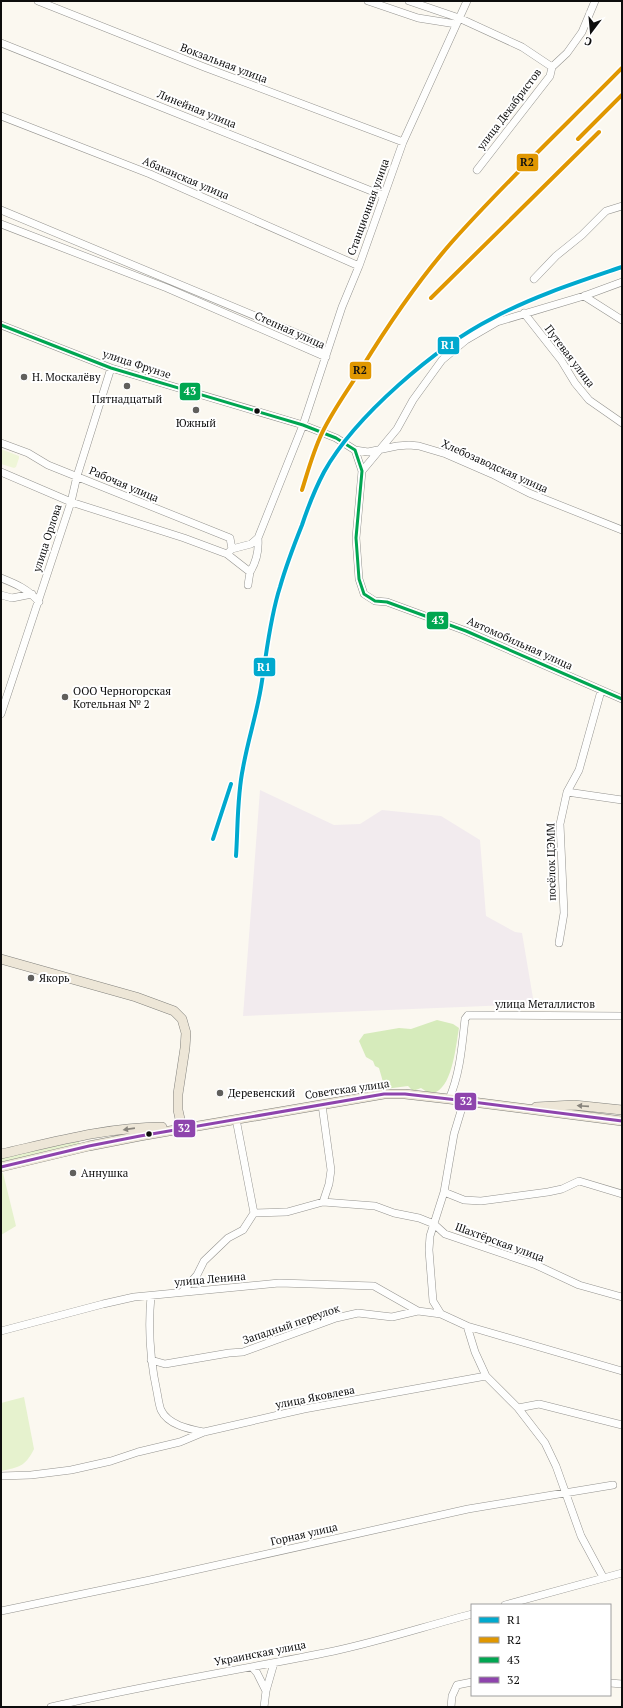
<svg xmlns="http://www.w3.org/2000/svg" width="623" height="1708" viewBox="0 0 623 1708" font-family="'PT Serif',serif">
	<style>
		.industrial { fill: #f2ebee }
		.green { fill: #e6f2ce }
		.forest { fill: #d6ebbb }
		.pitch { fill: #eff6d8 }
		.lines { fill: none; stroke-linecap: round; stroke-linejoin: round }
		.minor-casing { stroke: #94938f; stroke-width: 8 }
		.major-casing { stroke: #81807c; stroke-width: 10 }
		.minor { stroke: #fefefd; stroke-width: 7 }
		.major { stroke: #ede6d7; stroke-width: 9 }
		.bus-1-casing { stroke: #fff; stroke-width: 6 }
		.bus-2-casing { stroke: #fff; stroke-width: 6 }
		.bus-1 { stroke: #00a651; stroke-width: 3 }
		.bus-2 { stroke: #8e44ad; stroke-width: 3 }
		.rail-1-casing { stroke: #fff; stroke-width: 7 }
		.rail-2-casing { stroke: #fff; stroke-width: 7 }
		.rail-1 { stroke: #00a9ce; stroke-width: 4 }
		.rail-2 { stroke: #e09701; stroke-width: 4 }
		.oneway { fill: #88847c }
		.poi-dot { fill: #605f5c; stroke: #fff; stroke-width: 1.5 }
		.bus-dot { fill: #0d0d0d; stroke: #fff; stroke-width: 1.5 }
		.labels { text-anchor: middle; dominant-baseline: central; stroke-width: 4; stroke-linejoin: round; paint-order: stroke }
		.street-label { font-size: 11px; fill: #0d0d0d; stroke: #fff }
		.poi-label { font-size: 11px; fill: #0d0d0d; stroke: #fff; text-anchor: start }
		.line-badge { stroke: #fff; stroke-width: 1.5 }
		.badge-label { font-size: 11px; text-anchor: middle; font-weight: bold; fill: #fff }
		.pale-badge-label { font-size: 11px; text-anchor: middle; font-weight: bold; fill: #111 }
	</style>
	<rect width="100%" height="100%" fill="#fbf8f0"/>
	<path class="industrial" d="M260,790l74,35 26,-1 22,-14 59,6 39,24 6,76 29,16 7,1 12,71 -291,12z"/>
	<path class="green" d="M79,1140v4l-78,19v-6z
		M1,1173h2l13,53 -15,9z
		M24,1397l10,52c-9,18 -15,18 -33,22v-68z"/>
	<path class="forest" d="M437,1020l16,4 6,4c-3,16 -6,56 -23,64 -2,1 -7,0 -9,0l-6,-4 -8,3 -5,-5 -23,3 -6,-21 -4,-2 -2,-5 -7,-4 -7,-16 5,-7 35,-6 12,1z"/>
	<path class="pitch" d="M1,449l18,7v2l-3,9 -2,1 -13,-4z"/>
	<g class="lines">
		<g class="minor-casing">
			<path id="minor" d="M38,1l166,66 199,75
				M368,1l50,17 38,6
				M409,1l50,17 63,29 30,20
				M1,43l383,153
				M1,116l149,58 209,92
				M477,170l73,-94 2,-9 15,-14 15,-21 13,-31
				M1,210l307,128 12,8 6,11
				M1,224l166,64 159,69
				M534,279l22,-23 26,-21 24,-24 16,-5
				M584,296l38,24
				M524,313l37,47 14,23 14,17 33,23
				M1,325l110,43 192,57 33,13 19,12 7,21 -6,67 3,41 5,15 11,7 12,1 79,29 156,68
				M1,443l27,10 20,12 182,73 2,11 19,-5 7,-6 45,-113 39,-118 17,-41 44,-124 64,-141
				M355,450l13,2 29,-6 12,-1 10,1 27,8 46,20 37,19 93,37
				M362,471l35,-42 16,-29 29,-40 24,-20 31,-18 87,-26 38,-14
				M1,472l70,30 113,36 43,16 5,-5
				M227,554l23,18c7,-11 9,-21 8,-34
				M1,578c15,6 27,11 38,24
				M248,585l2,-13
				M1,595l11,3 20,-4
				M1,714l70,-212 6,-26 34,-108
				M567,792l55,8
				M559,943l5,-30 -4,-89 7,-32 12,-22 22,-79
				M449,1099c11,-25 13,-53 16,-80l3,-4 154,1
				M322,1105l9,65 -2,14 -6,18
				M236,1119l18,94 33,-1 36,-10 52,4 19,7 25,5 15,6 11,10 91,31 43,20 43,12
				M444,1192l20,8 17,1 67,-9 14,-3 17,-8 43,13
				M182,1292l15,-17 7,-14 24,-23 15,-8 11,-17
				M151,1296c-3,32 -1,64 6,96 1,5 2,13 4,18 7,15 28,19 43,22
				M441,1314l-8,-13 -4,-51 1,-14 14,-44 10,-58 10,-33
				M467,1326l8,26 11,24
				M1,1331l102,-27 31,-7 145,-14 95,3 44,25
				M151,1360l14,4 64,-11 14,-1 93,-34 22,-5 34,4 26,-6 23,3 26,12 155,45
				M518,1408l27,35 11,23 25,70 22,41
				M1,1476l30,-1 40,-5 40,-9 27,-9 42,-10 24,-10 100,-23 182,-33 32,32 21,-4 83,21
				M505,1605l117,-32
				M1,1611l149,-31 318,-71 145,-24
				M252,1667l5,6 9,18
				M610,1683l12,1
				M51,1707c94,-22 189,-37 283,-56 47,-10 92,-25 138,-37
				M264,1707l2,-16 8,-28
				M451,1707l1,-11 5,-11 15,-3"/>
		</g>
		<g class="major-casing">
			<path id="major" d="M1,959l135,38 38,14 8,8 4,14 -1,15 -7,46v16l4,18
				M536,1107l38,-2 48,5
				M1,1154c53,-12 107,-27 161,-27
				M1,1167l88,-21 51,-10 244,-42h21l44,5 173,22"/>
		</g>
		<use href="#minor" class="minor"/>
		<use href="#major" class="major"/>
		<g class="bus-1-casing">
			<path id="bus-1" d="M1,325l110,43 192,57 33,13 19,12 7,21 -6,67 3,41 5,15 11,7 12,1 79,29 156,68"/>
		</g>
		<g class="bus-2-casing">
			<path id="bus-2" d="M1,1167l88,-21 51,-10 244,-42h21l44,5 173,22"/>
		</g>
		<use href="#bus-1" class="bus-1"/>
		<use href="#bus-2" class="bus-2"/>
		<g class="rail-1-casing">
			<path id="rail-1" d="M213,839l18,-55
				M236,856c2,-29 1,-60 7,-88 5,-29 15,-58 19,-87 5,-31 8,-63 18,-94 6,-21 14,-42 22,-62 6,-18 13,-36 22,-53 31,-56 112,-125 169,-154 41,-22 85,-36 129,-51"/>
		</g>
		<g class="rail-2-casing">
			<path id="rail-2" d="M578,139l44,-44
				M431,298l168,-166
				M302,490c6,-19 11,-38 20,-57 11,-23 26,-43 39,-64 27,-44 56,-87 90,-126 54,-61 114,-117 171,-175"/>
		</g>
		<use href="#rail-1" class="rail-1"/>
		<use href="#rail-2" class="rail-2"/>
	</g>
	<defs><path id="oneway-solid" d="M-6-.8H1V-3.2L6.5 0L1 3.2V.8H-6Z"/></defs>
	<g class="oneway">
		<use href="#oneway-solid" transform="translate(583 1106) rotate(-176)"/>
		<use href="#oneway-solid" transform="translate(129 1129) rotate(172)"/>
	</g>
	<g class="poi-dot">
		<circle cx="24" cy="377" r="4"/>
		<circle cx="127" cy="386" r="4"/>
		<circle cx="196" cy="410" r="4"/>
		<circle cx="65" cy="697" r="4"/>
		<circle cx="31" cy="978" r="4"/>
		<circle cx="220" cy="1093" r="4"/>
		<circle cx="73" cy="1173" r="4"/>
	</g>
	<g class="bus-dot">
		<circle cx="257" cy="411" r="3.5"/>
		<circle cx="149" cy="1134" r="3.5"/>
	</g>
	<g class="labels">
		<g class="street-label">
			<text transform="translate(224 63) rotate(21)">Вокзальная улица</text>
			<text transform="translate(197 109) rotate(22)">Линейная улица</text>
			<text transform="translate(509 109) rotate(-53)">улица Декабристов</text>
			<text transform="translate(186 178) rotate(23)">Абаканская улица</text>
			<text transform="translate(368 207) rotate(-70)">Станционная улица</text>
			<text transform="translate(290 330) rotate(24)">Степная улица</text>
			<text transform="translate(570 356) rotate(53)">Путевая улица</text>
			<text transform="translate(137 364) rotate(18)">улица Фрунзе</text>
			<text transform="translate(495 466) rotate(24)">Хлебозаводская улица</text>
			<text transform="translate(124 484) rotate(23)">Рабочая улица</text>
			<text transform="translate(47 538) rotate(-72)">улица Орлова</text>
			<text transform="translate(520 643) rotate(24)">Автомобильная улица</text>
			<text transform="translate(551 862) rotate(-91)">посёлок ЦЭММ</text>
			<text x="545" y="1004">улица Металлистов</text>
			<text transform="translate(347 1089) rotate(-8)">Советская улица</text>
			<text transform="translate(500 1242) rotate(20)">Шахтёрская улица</text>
			<text transform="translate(210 1279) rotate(-5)">улица Ленина</text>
			<text transform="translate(291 1324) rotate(-19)">Западный переулок</text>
			<text transform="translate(315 1397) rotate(-11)">улица Яковлева</text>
			<text transform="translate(304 1534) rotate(-13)">Горная улица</text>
			<text transform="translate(260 1653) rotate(-11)">Украинская улица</text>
		</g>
		<g class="poi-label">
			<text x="32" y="377">Н. Москалёву</text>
			<text x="127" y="399" text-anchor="middle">Пятнадцатый</text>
			<text x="196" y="423" text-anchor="middle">Южный</text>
			<text x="73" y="691">ООО Черногорская<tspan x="73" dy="13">Котельная № 2</tspan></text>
			<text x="39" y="978">Якорь</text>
			<text x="228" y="1093">Деревенский</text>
			<text x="81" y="1173">Аннушка</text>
		</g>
	</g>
	<g class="line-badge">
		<rect x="516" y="153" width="23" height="19" rx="4" fill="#e09701"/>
		<rect x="437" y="336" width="23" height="19" rx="4" fill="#00a9ce"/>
		<rect x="349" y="361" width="23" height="19" rx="4" fill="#e09701"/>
		<rect x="179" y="382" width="22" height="19" rx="4" fill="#00a651"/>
		<rect x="426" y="611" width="23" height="19" rx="4" fill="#00a651"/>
		<rect x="253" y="657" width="23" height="20" rx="4" fill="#00a9ce"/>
		<rect x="454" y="1092" width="23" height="19" rx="4" fill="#8e44ad"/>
		<rect x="173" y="1119" width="23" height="19" rx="4" fill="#8e44ad"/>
	</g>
	<g class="badge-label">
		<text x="448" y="349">R1</text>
		<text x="190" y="395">43</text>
		<text x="438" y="624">43</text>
		<text x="264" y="671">R1</text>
		<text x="466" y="1105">32</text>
		<text x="184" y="1132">32</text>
	</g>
	<g class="pale-badge-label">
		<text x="527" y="166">R2</text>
		<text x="360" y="374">R2</text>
	</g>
	<rect width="623" height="1708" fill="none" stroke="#0d0d0d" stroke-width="4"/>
	<rect x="471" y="1604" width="140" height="92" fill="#ffffff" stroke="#9e9e9e"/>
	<rect x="479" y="1617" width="20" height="6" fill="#00a9ce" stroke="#9e9e9e"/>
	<text x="507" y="1624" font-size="12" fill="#0d0d0d">R1</text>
	<rect x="479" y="1637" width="20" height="6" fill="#e09701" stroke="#9e9e9e"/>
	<text x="507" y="1644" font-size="12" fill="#0d0d0d">R2</text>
	<rect x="479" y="1657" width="20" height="6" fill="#00a651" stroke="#9e9e9e"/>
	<text x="507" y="1664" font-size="12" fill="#0d0d0d">43</text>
	<rect x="479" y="1677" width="20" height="6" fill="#8e44ad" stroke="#9e9e9e"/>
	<text x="507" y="1684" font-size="12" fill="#0d0d0d">32</text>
	<g transform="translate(591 32) rotate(196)" stroke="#ffffff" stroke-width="3" paint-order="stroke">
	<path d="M0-3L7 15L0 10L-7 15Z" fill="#0d0d0d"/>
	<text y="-6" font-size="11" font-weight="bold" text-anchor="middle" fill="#0d0d0d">С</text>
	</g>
</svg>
